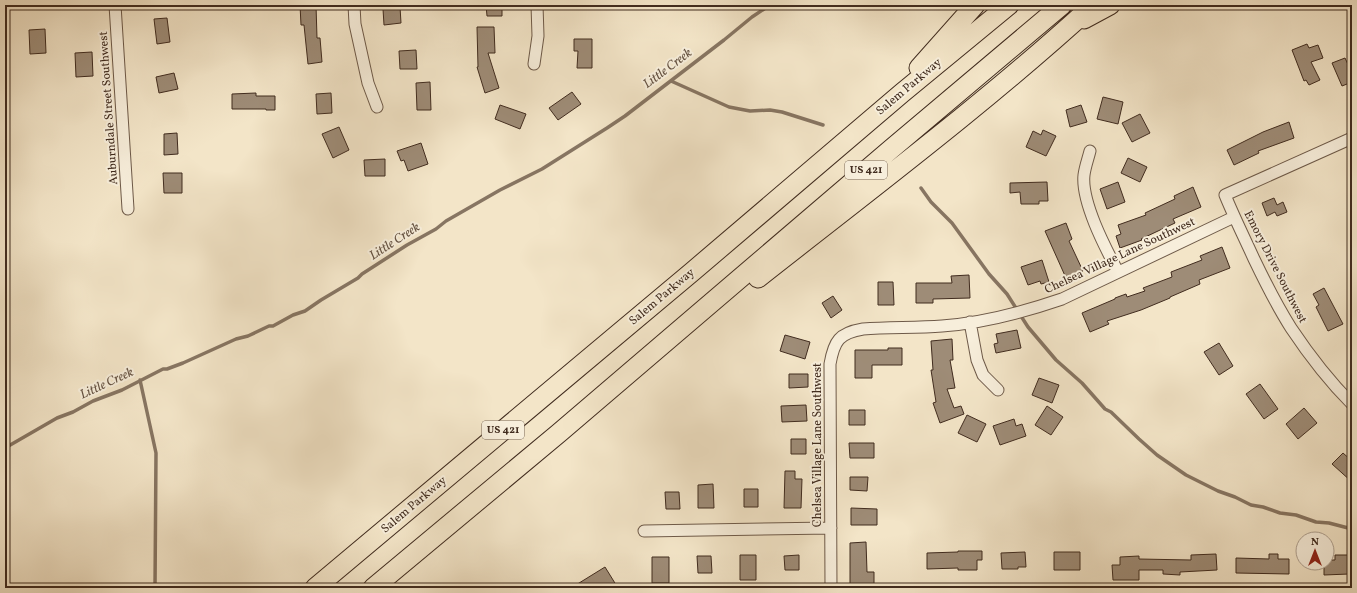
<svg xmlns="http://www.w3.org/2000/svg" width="1357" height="593" viewBox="0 0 1357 593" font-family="Vollkorn,serif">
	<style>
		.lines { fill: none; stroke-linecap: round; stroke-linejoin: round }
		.stream { stroke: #877562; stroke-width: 3.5 }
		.building { fill: #9e8c77; stroke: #412c1f }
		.minor-casing { stroke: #6e5a49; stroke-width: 13 }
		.motorway-casing { stroke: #412c1f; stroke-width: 21 }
		.minor { stroke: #f7eedb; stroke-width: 11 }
		.motorway { stroke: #f3e5c8; stroke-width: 19 }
		.labels { text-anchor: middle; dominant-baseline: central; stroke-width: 4; stroke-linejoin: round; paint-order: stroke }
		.shield { fill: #f7eedb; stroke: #786657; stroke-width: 1 }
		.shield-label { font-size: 11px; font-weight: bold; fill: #412c1f }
		.street-label { font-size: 12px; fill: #412c1f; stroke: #f7eedb }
		.water-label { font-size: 13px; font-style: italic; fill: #645141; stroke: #f7eedb }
	</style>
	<rect width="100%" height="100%" fill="#f3e5c8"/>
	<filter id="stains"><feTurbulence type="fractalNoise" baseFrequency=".005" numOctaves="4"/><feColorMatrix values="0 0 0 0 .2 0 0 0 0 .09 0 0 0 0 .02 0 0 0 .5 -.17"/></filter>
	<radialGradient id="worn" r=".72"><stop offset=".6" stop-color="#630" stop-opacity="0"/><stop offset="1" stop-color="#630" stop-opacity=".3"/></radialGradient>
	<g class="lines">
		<path class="stream" d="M671,81l58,26 21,4 20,-1 12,2 41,13
			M921,188l10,14 21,21 37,51 18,20 21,33 28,33 26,23 23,26 6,3 28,27 18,16 29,20 32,16 17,6 16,8 12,2 17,6 16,2 20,7 13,1 23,6
			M140,380l16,73 -1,135
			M5,448l52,-30 16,-6 20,-11 29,-11 41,-21h4l16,-6 53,-24 12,-3 21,-10h4l20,-11 12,-4 16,-11 37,-22 4,-4 45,-29 29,-16 10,-8 54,-31 42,-21 65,-41 18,-12 99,-76 28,-23 18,-12"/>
	</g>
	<path class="building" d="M300,5h16l1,33h3l2,24 -14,2 -4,-39h-3z
		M486,5h16v11h-15z
		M400,7l1,16 -17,2 -1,-16z
		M167,18l3,24 -13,2 -3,-25z
		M477,27h17l1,26h-7l11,35 -14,5 -8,-26h1z
		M45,29l1,24 -16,1 -1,-24z
		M574,39h18v29h-15l1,-17h-4z
		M1307,44l2,4 9,-3 5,13 -12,4 9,18 -11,5 -3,-5 -2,1 -12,-31z
		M416,50l1,19h-17l-1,-18z
		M92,52l1,24 -17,1 -1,-24z
		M1345,58l7,15v9l-10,4 -10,-23z
		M174,73l4,16 -19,4 -3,-16z
		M430,82l1,28h-14l-1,-27z
		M572,92l9,12 -23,16 -9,-12z
		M256,93v3h19v14h-9v-1h-34v-15z
		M331,93l1,20 -15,1 -1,-20z
		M1103,97l20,5 -5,22 -21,-5z
		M500,105l26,9 -6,15 -25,-10z
		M1081,105l6,17 -17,5 -4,-17z
		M1140,114l10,19 -18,9 -10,-19z
		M1289,122l5,16 -36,13 1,2 -25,12 -7,-15 36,-18z
		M339,127l10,23 -16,8 -11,-24z
		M1043,130l13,6 -10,20 -20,-9 7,-16 8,4z
		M177,133l1,21 -14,1v-21z
		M421,143l7,21 -20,7 -4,-11 -3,1 -4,-10z
		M1128,158l19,9 -7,15 -19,-9z
		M385,159v17h-20l-1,-16z
		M163,173h19v20h-18z
		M1047,182l1,19h-9v3h-18l-1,-12 -10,1v-10z
		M1118,182l7,20 -18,7 -7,-20z
		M1193,187l8,20 -28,12 2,4 -34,16 1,1 -22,8 -4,-12 5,-2 -3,-9 28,-10 -1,-2 30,-14 -1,-3z
		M1274,198l3,7 6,-3 4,10 -10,4 -2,-4 -8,4 -5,-13z
		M1066,223l6,16 -3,2 14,30 -17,7 -21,-47z
		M1222,247l8,21 -31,12 1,4 -30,13v1l-29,12 -34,11 2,3 -19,8 -8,-19 33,-14v-1l11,-4 1,3 18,-6 -2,-3 29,-11 -1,-5 31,-12 -2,-4z
		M1042,260l7,22 -8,2 -1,-3 -12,4 -7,-18z
		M969,275l1,23 -37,1v4h-17v-20h36l-1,-7z
		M878,282h15l1,23h-16z
		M1324,288l19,36 -15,7 -12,-24 3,-2 -6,-11z
		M833,296l9,14 -11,8 -9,-15z
		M1017,330l4,18 -25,5 -2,-9 4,-1 -2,-9z
		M785,335l25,7 -5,17 -25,-8z
		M952,339l1,21h-3l5,28 -8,1 7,19 7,-2 3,8 -24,9 -7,-20 3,-1 -5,-32h2l-2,-29z
		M1219,343l14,23 -14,9 -15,-23z
		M888,348h14v17h-30v13h-17v-28h33z
		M789,374h19v13l-19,1z
		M1039,378l20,7 -7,18 -20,-8z
		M1260,384l18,25 -14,10 -18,-25z
		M806,405l1,16 -25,1 -1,-16z
		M1047,406l16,11 -12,18 -16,-10z
		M1304,408l13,15 -19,16 -12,-15z
		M849,410h16v15h-16z
		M967,415l19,9 -9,18 -19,-9z
		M1014,419l2,7 6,-2 4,12 -26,9 -7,-19z
		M791,439h15v15h-15z
		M849,443h25v15h-24z
		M1343,453l9,8v21l-20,-18z
		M785,471h10v8h7l-1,29h-17z
		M850,477h18l-1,14 -17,-1z
		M713,484l1,24h-16v-23z
		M744,489h14v18h-14z
		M665,492h14l1,17h-14z
		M851,508l26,1v16h-26z
		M866,542l1,30h7v15l-24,1v-45z
		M958,551h24v9h-5v10h-19v-2l-31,1v-16l31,-1z
		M1025,552l1,15h-8v2h-16l-1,-16z
		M1054,552h26v18h-26z
		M1216,554l1,16 -37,2v3l-17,-1v-4h-24v10h-26l-1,-15h8v-8l19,-1v3l52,1v-5z
		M1269,554h9v5h11v15l-53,-1v-15l33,1z
		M740,555h16v25h-16z
		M799,555v15h-14l-1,-14z
		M1335,555h13l1,19 -25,1v-12h3v-3h8z
		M697,556h14l1,17h-14z
		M652,557h17v26h-17z
		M605,567l13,21h-47z"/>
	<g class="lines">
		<g class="minor-casing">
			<path id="minor" d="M115,5l13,204
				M354,5l1,19 13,59 9,24
				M534,64l4,-28 -1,-31
				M1352,138l-127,57c9,22 19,42 29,64 11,23 23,47 37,69 18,27 38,53 61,76
				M1090,151c-2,8 -5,16 -6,24 -3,27 22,74 34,97
				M970,322l7,38 6,15 15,15
				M644,531l187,-3
				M831,588l-1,-224c4,-23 9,-31 33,-35 26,-2 53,-1 79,-3 41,-3 82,-14 120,-27l172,-82"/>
		</g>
		<g class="motorway-casing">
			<path id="motorway" d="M1084,19l26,-14
				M919,68l56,-63
				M758,278c113,-89 229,-176 335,-273
				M315,588l377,-316 210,-179 107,-88
				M373,588l186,-155 331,-283 172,-145"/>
		</g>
		<use href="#minor" class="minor"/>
		<use href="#motorway" class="motorway"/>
	</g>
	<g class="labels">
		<g class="shield">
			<rect x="845" y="161" width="42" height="18" rx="3"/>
			<rect x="482" y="421" width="42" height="18" rx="3"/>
		</g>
		<g class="shield-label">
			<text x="866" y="170">US 421</text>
			<text x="503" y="430">US 421</text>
		</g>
		<g class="street-label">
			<text transform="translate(909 87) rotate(-40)">Salem Parkway</text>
			<text transform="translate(109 108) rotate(-94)">Auburndale Street Southwest</text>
			<text transform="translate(1120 256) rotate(-25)">Chelsea Village Lane Southwest</text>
			<text transform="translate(1275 267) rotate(63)">Emory Drive Southwest</text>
			<text transform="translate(662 297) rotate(-40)">Salem Parkway</text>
			<text transform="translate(818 445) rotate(-90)">Chelsea Village Lane Southwest</text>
			<text transform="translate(414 505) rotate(-40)">Salem Parkway</text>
		</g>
		<g class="water-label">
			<text transform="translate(668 69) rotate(-37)">Little Creek</text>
			<text transform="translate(395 242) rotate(-33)">Little Creek</text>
			<text transform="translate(107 384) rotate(-25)">Little Creek</text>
		</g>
	</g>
	<rect width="1357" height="593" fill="none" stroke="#f3e5c8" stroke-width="20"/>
	<rect x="6" y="6" width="1345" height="581" fill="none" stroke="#412c1f" stroke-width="2"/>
	<rect x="10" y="10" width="1337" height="573" fill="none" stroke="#412c1f"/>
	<g transform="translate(1315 551)"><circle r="19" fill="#f7eedb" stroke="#aea090"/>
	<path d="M0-3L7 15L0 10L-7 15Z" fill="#8f2418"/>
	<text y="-6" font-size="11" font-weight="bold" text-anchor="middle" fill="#412c1f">N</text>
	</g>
	<rect width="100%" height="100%" filter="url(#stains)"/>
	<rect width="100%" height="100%" fill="url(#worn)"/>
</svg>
